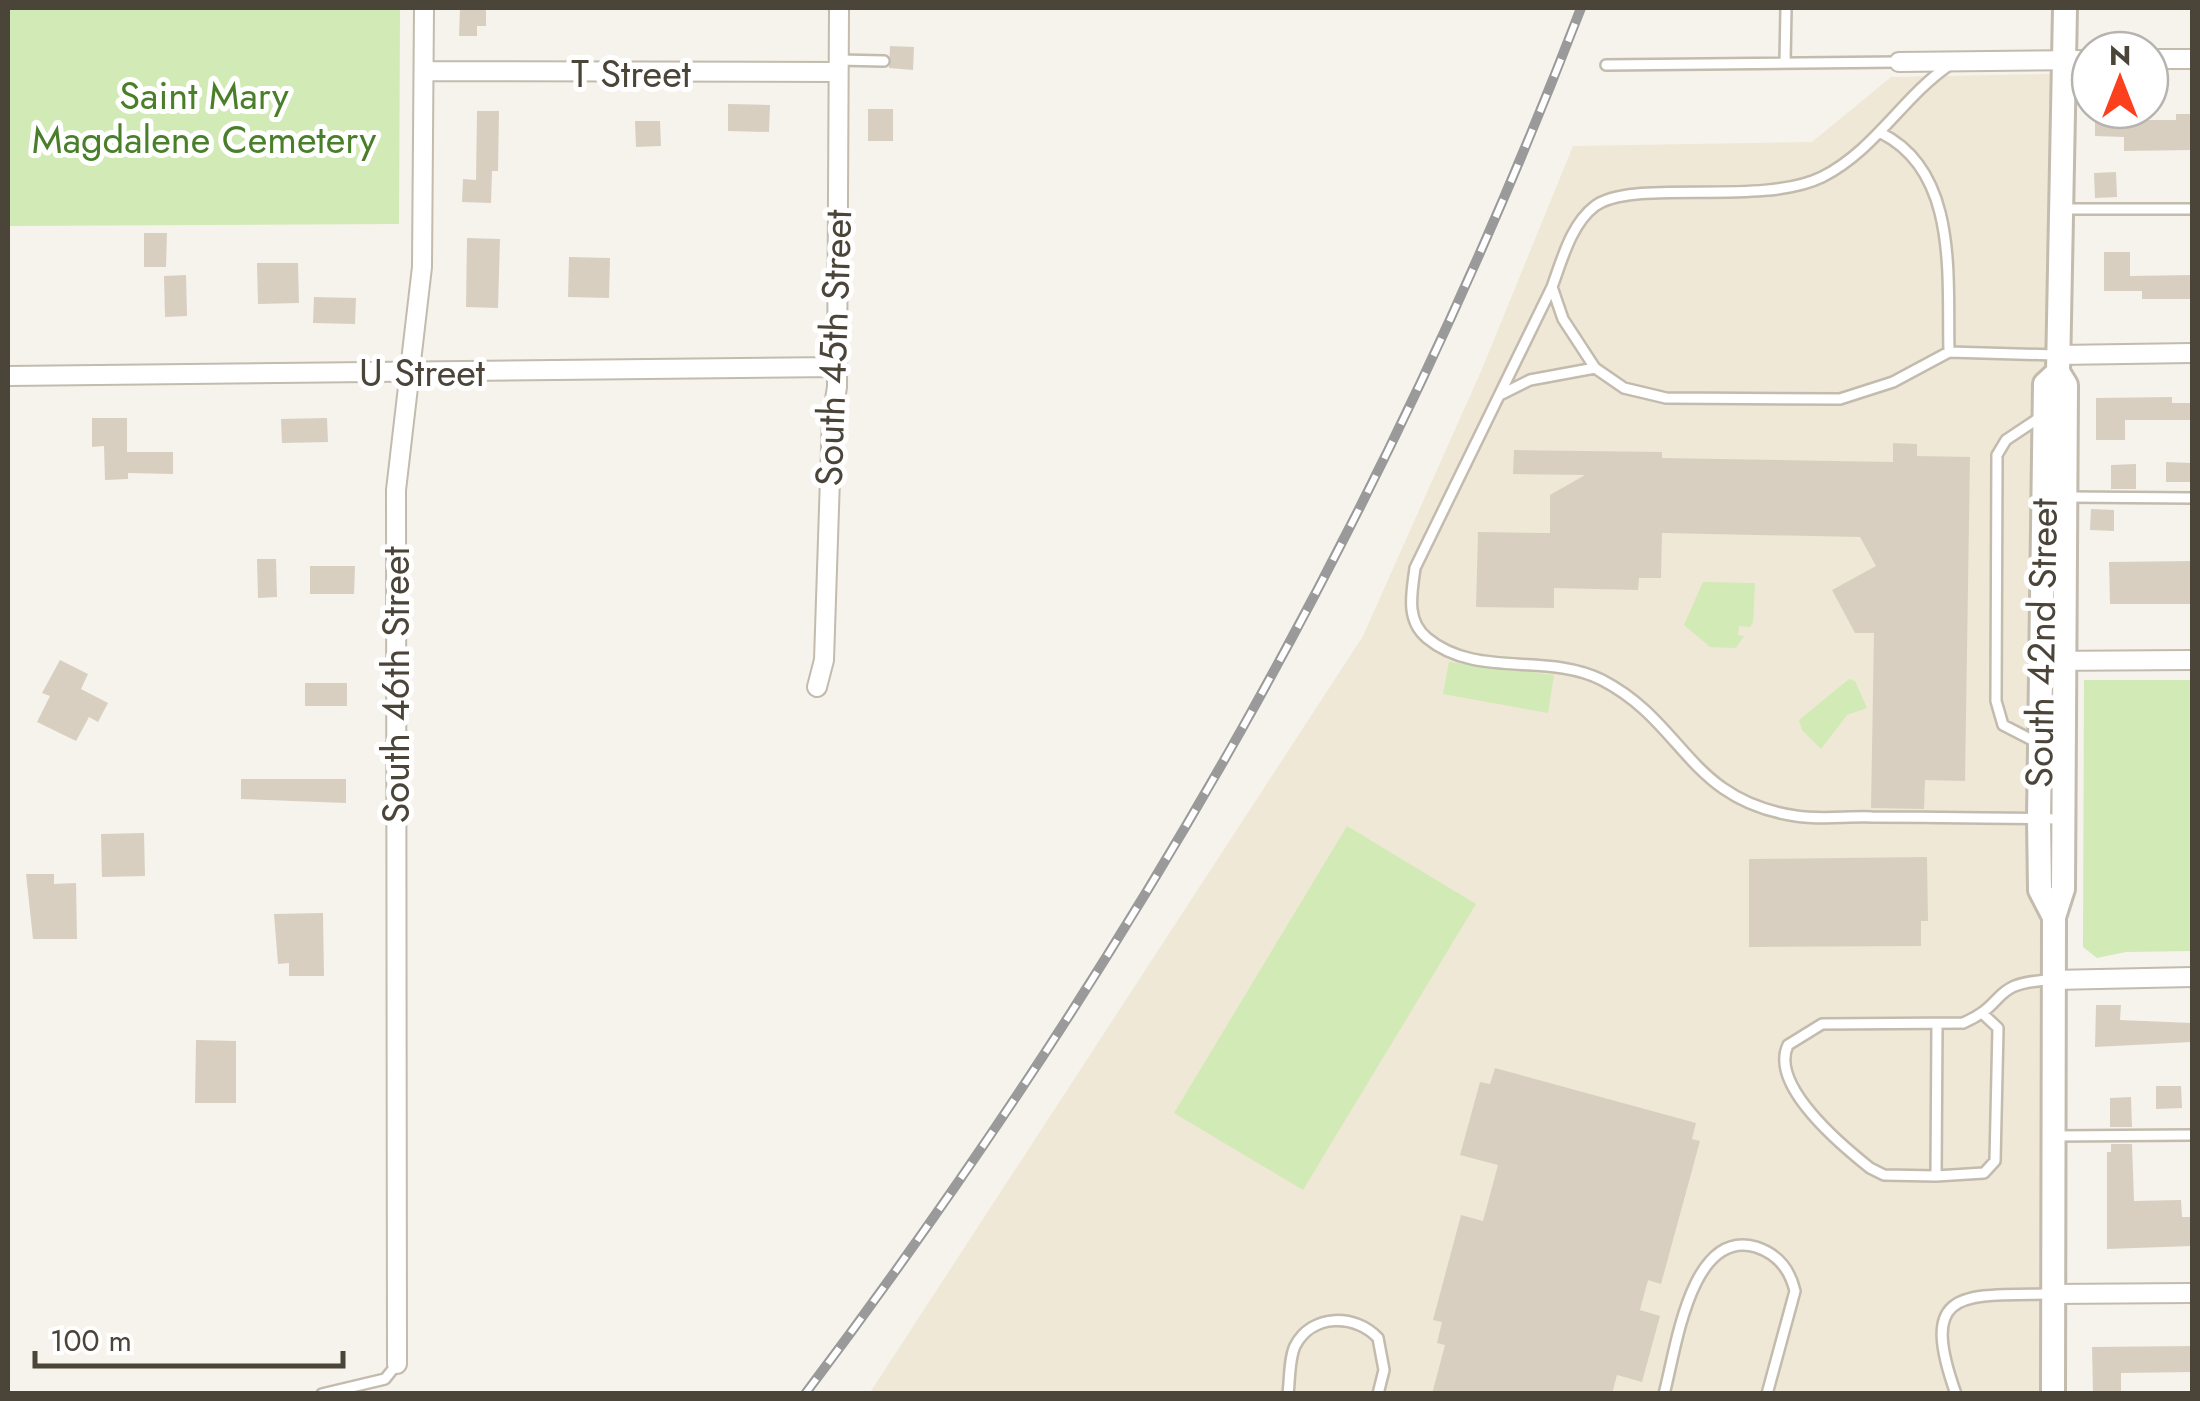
<svg xmlns="http://www.w3.org/2000/svg" width="2200" height="1401" viewBox="0 0 2200 1401" font-family="Jost,sans-serif">
	<style>
		.education { fill: #efe8d6 }
		.green { fill: #d2eab5 }
		.building { fill: #d8cfc1 }
		.lines { fill: none; stroke-linecap: round; stroke-linejoin: round }
		.service-casing { stroke: #c2bbae; stroke-width: 14 }
		.minor-casing { stroke: #c2bbae; stroke-width: 22 }
		.tertiary-casing { stroke: #c2bbae; stroke-width: 28 }
		.service { stroke: #fff; stroke-width: 9 }
		.minor { stroke: #fff; stroke-width: 18 }
		.tertiary { stroke: #fff; stroke-width: 22 }
		.rail-casing { stroke: #9a9a9a; stroke-width: 10 }
		.rail { stroke: #fff; stroke-width: 6; stroke-dasharray: 19; stroke-linecap: butt }
		.labels { text-anchor: middle; dominant-baseline: central; stroke-width: 10; stroke-linejoin: round; paint-order: stroke }
		.street-label { font-size: 38px; fill: #4b4439; stroke: #fff }
		.park-label { font-size: 38px; fill: #4a7f2a; stroke: #fff }
	</style>
	<rect width="100%" height="100%" fill="#f6f3ec"/>
	<path class="education" d="M2050,74l-3,1319 -1178,1 494,-758 119,-267 91,-223 239,-4 79,-65z"/>
	<path class="green" d="M8,8h392l-1,216 -391,2z
		M1703,582l52,1 -2,39 -3,5 -11,-1 -1,9 6,1 -8,12 -26,-1 -26,-22z
		M1449,662l105,13 -6,38 -105,-19z
		M1849,679l6,2 12,27 -20,7 -26,34 -19,-19 -3,-10z
		M2084,680h108v271l-66,1 -29,6 -14,-11z
		M1347,826l129,78 -173,286 -129,-77z"/>
	<path class="building" d="M460,8h26v18h-9v10h-18z
		M890,46l24,1 -1,23 -24,-2z
		M728,104l42,1 -1,27 -41,-1z
		M868,109h25v32h-25z
		M2095,110h36v10h45v-6h16v36l-68,1v-14l-29,-1z
		M477,111h22l-1,60h-6l-1,32 -29,-1 1,-23 13,1z
		M635,121h25l1,25 -25,1z
		M2116,172l1,25 -22,1 -1,-25z
		M144,233h23l-1,34h-22z
		M467,238l33,1 -2,69 -32,-1z
		M2104,252h26v24l62,-1v24h-50v-8h-38z
		M569,257l41,1 -1,40 -41,-1z
		M257,263h41l1,40 -41,1z
		M186,275l1,41 -22,1 -1,-41z
		M314,297l42,1 -1,26 -42,-1z
		M2172,397v6h20v17h-67v20h-29v-42z
		M92,418h35v34h46v22l-45,-1v6l-23,1 -1,-34 -12,1z
		M327,418l1,24 -46,1 -1,-24z
		M1893,443l24,1v12l53,1 -5,324 -40,-1 -1,29 -53,-1 3,-175h-19l-23,-43 44,-24 -16,-29 -198,-4 -1,45h-22l-1,12 -84,-2v20l-78,-1 2,-75 72,1v-38l35,-20 -72,-1 1,-24 148,2v6l231,4z
		M2166,462l26,1v19h-26z
		M2136,464v25h-25v-24z
		M2091,509l23,1v21l-24,-1z
		M257,559h19l1,38 -19,1z
		M2192,561v43h-82l-1,-42z
		M310,566h45l-1,28h-44z
		M60,660l28,14 -7,15 27,14 -10,19 -9,-5 -13,24 -39,-19 13,-26 -8,-3z
		M305,683h42v23h-42z
		M241,779h105v24l-105,-4z
		M144,833l1,43 -43,1 -1,-43z
		M1927,857l1,64h-7v25l-172,1v-88z
		M26,874h28v10l22,-1 1,56h-44z
		M323,913l1,63h-35v-13l-11,1 -4,-50z
		M2096,1005h25l-1,15 72,3v19l-97,5z
		M196,1040l40,1v62h-41z
		M1495,1068l201,55 -4,16 8,2 -39,143 -13,-4 -8,30 20,6 -18,66 -25,-7 -5,19h-180l13,-49 -8,-2 5,-21 -9,-2 28,-105 22,6 15,-56 -38,-10 20,-73 10,2z
		M2156,1086h25l1,22 -26,1z
		M2131,1097l1,30h-22v-29z
		M2111,1144h21l2,57 47,-1 1,17h10v29l-85,3v-97h4z
		M2192,1346v26l-71,1v21h-28l-1,-47z"/>
	<g class="lines">
		<g class="service-casing">
			<path id="service" d="M838,60l46,1
				M1785,63l1,-55
				M1606,65l293,-3
				M1948,66c-46,32 -74,85 -126,111 -61,30 -190,1 -227,29 -24,18 -33,54 -43,81l11,32 32,49 29,20 42,10 174,1 53,-17 56,-30 106,3
				M1881,133c78,39 66,144 68,219
				M2063,209h129
				M1552,287l-137,281c-3,24 -10,52 12,70 49,41 120,14 175,42 83,43 86,120 194,136 24,4 52,0 76,1 64,0 127,1 190,2
				M1500,395l30,-15 65,-12
				M2066,497l126,1
				M2036,742l-33,-17 -7,-24 1,-246 9,-15 36,-24
				M1937,1024l-1,152 -52,-1 -14,-7c-29,-23 -101,-83 -82,-123l34,-21 141,-1c47,-20 25,-41 90,-43
				M2055,1136l137,-1
				M1936,1176l48,-3 11,-12 3,-133 -15,-14
				M322,1394l63,-15 12,-15
				M1288,1394c2,-16 1,-35 7,-48 17,-33 61,-32 83,-8l6,32 -6,24
				M1664,1394c12,-44 26,-166 92,-147 22,7 34,23 39,44l-28,103
				M1956,1394c-38,-106 5,-99 94,-100"/>
		</g>
		<g class="minor-casing">
			<path id="minor" d="M2150,59h42
				M1899,62l191,-2
				M424,71l414,1
				M2059,355l133,-2
				M8,376l828,-9
				M2041,661l151,-1
				M817,687l7,-27 8,-242 5,-31 2,-379
				M2053,980l139,-3
				M2052,1294l140,-1
				M397,1364l-1,-874 26,-223 2,-259"/>
		</g>
		<g class="tertiary-casing">
			<path id="tertiary" d="M2054,917l-14,-27 -1,-71 6,-435 13,-12
				M2053,1394l1,-477 9,-28 3,-504 -8,-13 7,-364"/>
		</g>
		<use href="#service" class="service"/>
		<use href="#minor" class="minor"/>
		<use href="#tertiary" class="tertiary"/>
		<g class="rail-casing">
			<path id="rail" d="M805,1394c325,-431 582,-882 776,-1386"/>
		</g>
		<use href="#rail" class="rail"/>
	</g>
	<g class="labels">
		<g class="street-label">
			<text x="631" y="73">T Street</text>
			<text transform="translate(833 348) rotate(-88)">South 45th Street</text>
			<text x="422" y="372">U Street</text>
			<text transform="translate(2041 643) rotate(-89)">South 42nd Street</text>
			<text transform="translate(395 685) rotate(-90)">South 46th Street</text>
		</g>
		<g class="park-label">
			<text x="204" y="95">Saint Mary<tspan x="204" dy="44">Magdalene Cemetery</tspan></text>
		</g>
	</g>
	<rect width="2200" height="1401" fill="none" stroke="#4b4439" stroke-width="20"/>
	<g transform="translate(2120 80)"><circle r="48" fill="#ffffff" stroke="#b7b4b0" stroke-width="2.5"/>
	<path d="M0-8L18 38L0 25L-18 38Z" fill="#fc3f1d"/>
	<text y="-15" font-size="28" font-weight="bold" text-anchor="middle" fill="#4b4439">N</text>
	</g>
	<path d="M35 1351v15h308v-15" fill="none" stroke="#4b4439" stroke-width="5"/>
	<text x="50" y="1351" font-size="30" fill="#4b4439" stroke="#ffffff" stroke-width="8" paint-order="stroke">100 m</text>
</svg>
